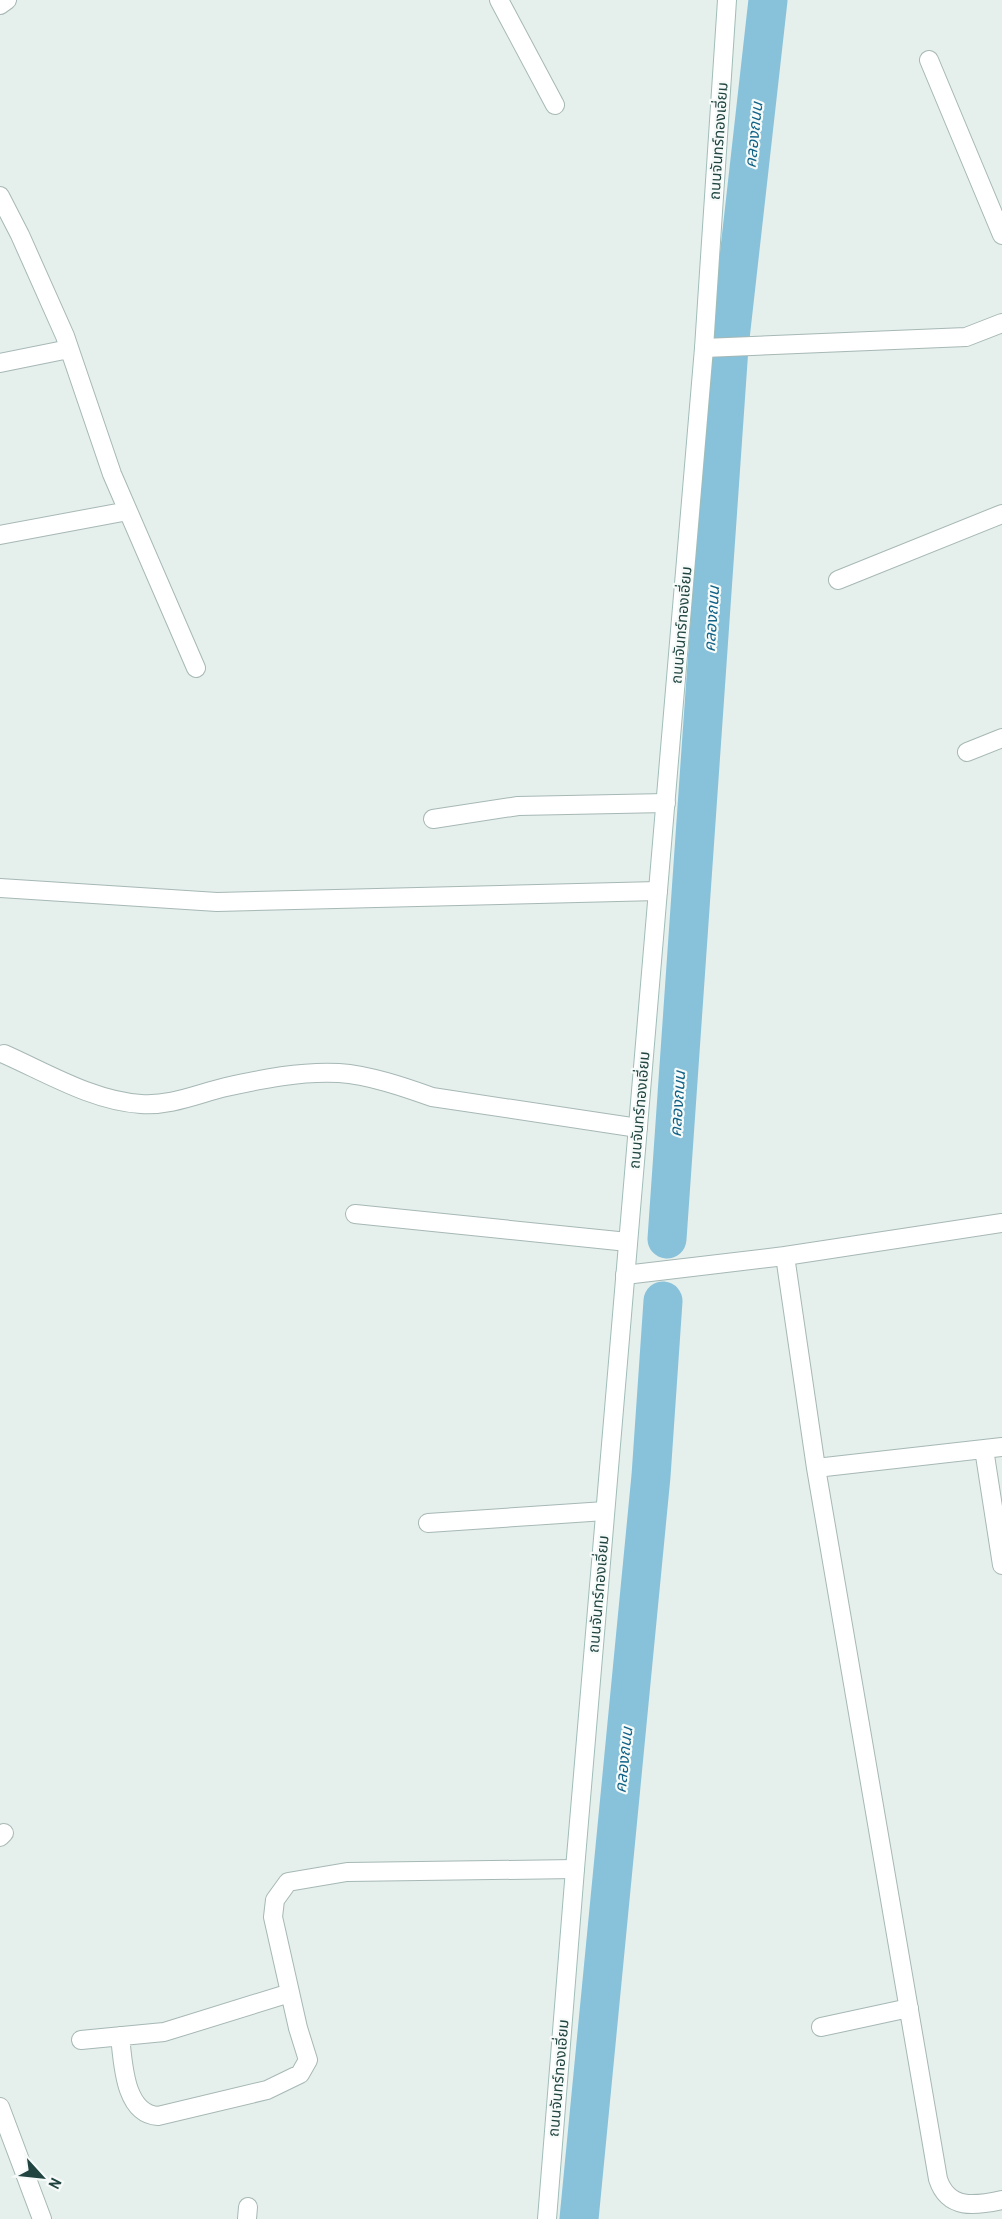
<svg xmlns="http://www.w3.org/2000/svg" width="1002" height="2219" viewBox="0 0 1002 2219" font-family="'Archivo Narrow','Noto Sans Thai',sans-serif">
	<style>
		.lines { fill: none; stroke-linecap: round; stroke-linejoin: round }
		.canal { stroke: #87c1da; stroke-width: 39 }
		.lane-casing { stroke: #a6b8b5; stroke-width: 20 }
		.street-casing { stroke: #a6b8b5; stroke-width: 20 }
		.secondary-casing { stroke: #a1bdb8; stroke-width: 20 }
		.lane { stroke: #fff; stroke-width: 18 }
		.street { stroke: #fff; stroke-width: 18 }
		.secondary { stroke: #fff; stroke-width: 18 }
		.labels { text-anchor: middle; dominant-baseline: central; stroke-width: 4.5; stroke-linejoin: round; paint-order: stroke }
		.street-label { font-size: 15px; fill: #214440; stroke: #f6fbf9 }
		.water-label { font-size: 16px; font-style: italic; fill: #136388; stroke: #f6fbf9 }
	</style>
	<rect width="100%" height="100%" fill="#e5efec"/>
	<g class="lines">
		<path class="canal" d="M667,1239l62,-892 39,-347
			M579,2219l72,-743 12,-175"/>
		<g class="lane-casing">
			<path id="lane" d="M428,1523l177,-12"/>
		</g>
		<g class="street-casing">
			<path id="street" d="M499,0l56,105
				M0,5l7,-5
				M929,60l73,175
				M0,196l20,39 45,101 47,138 84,194
				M704,348l262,-11 36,-14
				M0,363l69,-14
				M0,535l128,-24
				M838,580l164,-66
				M967,752l35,-14
				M433,819l85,-13 148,-3
				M0,888l217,14 441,-11
				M4,1054c43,19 89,47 137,50 30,2 56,-10 85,-17 36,-8 75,-16 113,-14 30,2 65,14 93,24l206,31
				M355,1214l273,28
				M785,1256l217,-33
				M625,1275l160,-19 31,212 122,711c10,31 37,27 64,21
				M984,1449l18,116
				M816,1468l186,-21
				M0,1837l4,-4
				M821,2027l88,-19
				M120,2036c3,26 4,78 38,80l109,-26 33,-16 8,-14 -10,-32 -25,-111 2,-17 13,-18 59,-10 228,-3
				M81,2040l83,-8 126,-39
				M0,2107l42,112
				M247,2219l1,-12"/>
		</g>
		<g class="secondary-casing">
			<path id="secondary" d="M547,2219l28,-350 129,-1521 23,-348"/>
		</g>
		<use href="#lane" class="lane"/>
		<use href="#street" class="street"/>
		<use href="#secondary" class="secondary"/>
	</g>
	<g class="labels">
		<g class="street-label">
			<text transform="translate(718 141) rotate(-86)">ถนนจันทร์ทองเอี่ยม</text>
			<text transform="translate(681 625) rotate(-85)">ถนนจันทร์ทองเอี่ยม</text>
			<text transform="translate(639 1110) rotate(-85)">ถนนจันทร์ทองเอี่ยม</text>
			<text transform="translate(598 1594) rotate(-85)">ถนนจันทร์ทองเอี่ยม</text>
			<text transform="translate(558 2078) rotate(-85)">ถนนจันทร์ทองเอี่ยม</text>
		</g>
		<g class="water-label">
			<text transform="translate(753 135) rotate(-84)">คลองถนน</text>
			<text transform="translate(711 619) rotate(-86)">คลองถนน</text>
			<text transform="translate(677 1104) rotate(-86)">คลองถนน</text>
			<text transform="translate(623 1760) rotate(-84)">คลองถนน</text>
		</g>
	</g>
	<g transform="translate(42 2177) rotate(117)" stroke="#f6fbf9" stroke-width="4.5" paint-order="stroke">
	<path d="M0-4.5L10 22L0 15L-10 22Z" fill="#214440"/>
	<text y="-9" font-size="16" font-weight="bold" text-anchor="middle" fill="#214440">N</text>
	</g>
</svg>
